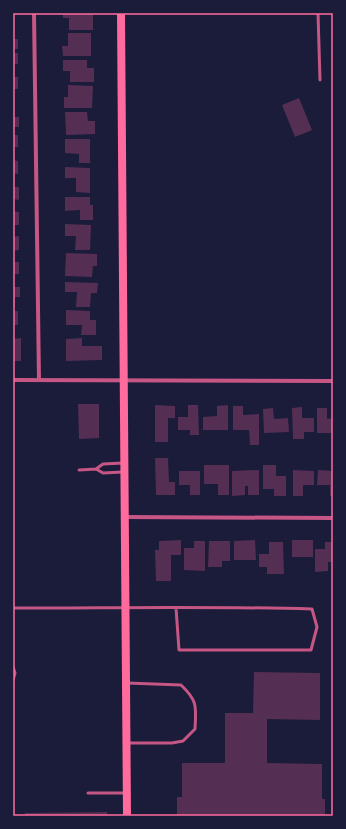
<svg xmlns="http://www.w3.org/2000/svg" width="346" height="829" viewBox="0 0 346 829" font-family="'Noto Serif',serif">
	<style>
		.building { fill: #542f53 }
		.lines { fill: none; stroke-linecap: round; stroke-linejoin: round }
		.service { stroke: #c65784; stroke-width: 3 }
		.minor { stroke: #c65784; stroke-width: 4 }
		.secondary { stroke: #ff6b9d; stroke-width: 8 }
		.neatline { fill: none; stroke: #ff6b9d; stroke-width: 1.5 }
	</style>
	<rect width="100%" height="100%" fill="#1b1b3a"/>
	<path class="building" d="M63,13h30v17h-24v-12h-6z
		M68,33h23v23h-28l-1,-10h6z
		M13,39h5v10h-5z
		M13,53h5v11h-5z
		M63,60h24v8h7v14h-24v-11h-7z
		M13,77h5v12h-5z
		M68,85l25,1 -1,22h-28v-11h4z
		M299,98l13,32 -17,7 -13,-32z
		M65,112h22l1,9h7v13l-29,1z
		M13,117h6v10h-6z
		M13,135h5v12h-5z
		M65,139h25v24h-11v-9l-14,-1z
		M13,160l5,1v13l-5,-1z
		M65,167l25,1v25l-14,-1v-14h-11z
		M13,187h6v13l-6,-1z
		M65,197h25v8h3v15h-13v-10l-15,1z
		M13,211l6,1v13h-6z
		M65,224l26,1 -1,25h-15l1,-14h-11z
		M19,236v14l-6,1v-14z
		M66,253l31,1v12h-4l-1,11 -27,-1z
		M13,262h6v12h-6z
		M65,282l33,1 -1,10h-6l-1,14h-14l1,-15h-12z
		M13,287h7v10h-5v10h-2z
		M66,310l24,1v9h6v15h-15l1,-10h-16z
		M13,311h5v14h-5z
		M21,338v23h-8v-22z
		M82,338v8h20v14l-36,1v-22z
		M78,404h21v34l-20,1z
		M155,405l20,1v12h-7v24h-13z
		M188,405h10l1,30h-9v-5h-12v-13h10z
		M228,405v25h-25v-13l14,-1v-10z
		M233,406h10v9l16,-1v31h-9l-1,-15h-16z
		M302,407v11h12v14h-10v7h-11l-1,-31z
		M273,408l1,11 14,-1 1,14 -25,1 -1,-24z
		M317,408h10v11l6,-1v15h-16z
		M155,458h13l1,24h6v13h-19z
		M204,465h25v30h-11v-11h-14z
		M263,465h13v11h10v20h-12v-7h-11z
		M259,470v25h-11v-9h-3v9l-13,1v-25z
		M293,470l21,1v14h-11v11h-10z
		M318,470l15,1v25h-3v-11h-13z
		M179,471h21v24h-10v-10h-11z
		M181,540v15h-10v26h-15l-1,-31h4v-9z
		M255,540l1,20h-22v-19z
		M292,540h21v17h-21z
		M194,541h11v30l-21,-1v-22h10z
		M209,541h21v20h-8v6h-14z
		M269,542h14l1,32h-17v-7h-8v-13h10z
		M325,542h8v20h-5v9l-13,1v-23h10z
		M254,672l66,1v47l-53,-1v44l55,1v35h3v17h-148v-19h5v-34h43v-50h28z
		M107,812v4h-82v-3z"/>
	<g class="lines">
		<path class="service" d="M318,13l2,67
			M96,469l7,4 20,-1
			M79,470l17,-1 7,-5 20,-1
			M13,608c100,0 199,-2 299,1l5,18 -6,23h-132l-3,-42
			M13,667l2,6 -2,7
			M127,683l54,2c17,16 15,22 14,44l-12,12 -11,2h-44
			M88,793h38"/>
		<path class="minor" d="M34,13l5,367
			M13,380l320,1
			M124,517l209,1"/>
		<path class="secondary" d="M121,13l6,803"/>
	</g>
	<rect width="346" height="829" fill="none" stroke="#1b1b3a" stroke-width="28"/>
	<rect x="14" y="14" width="318" height="801" class="neatline"/>
</svg>
